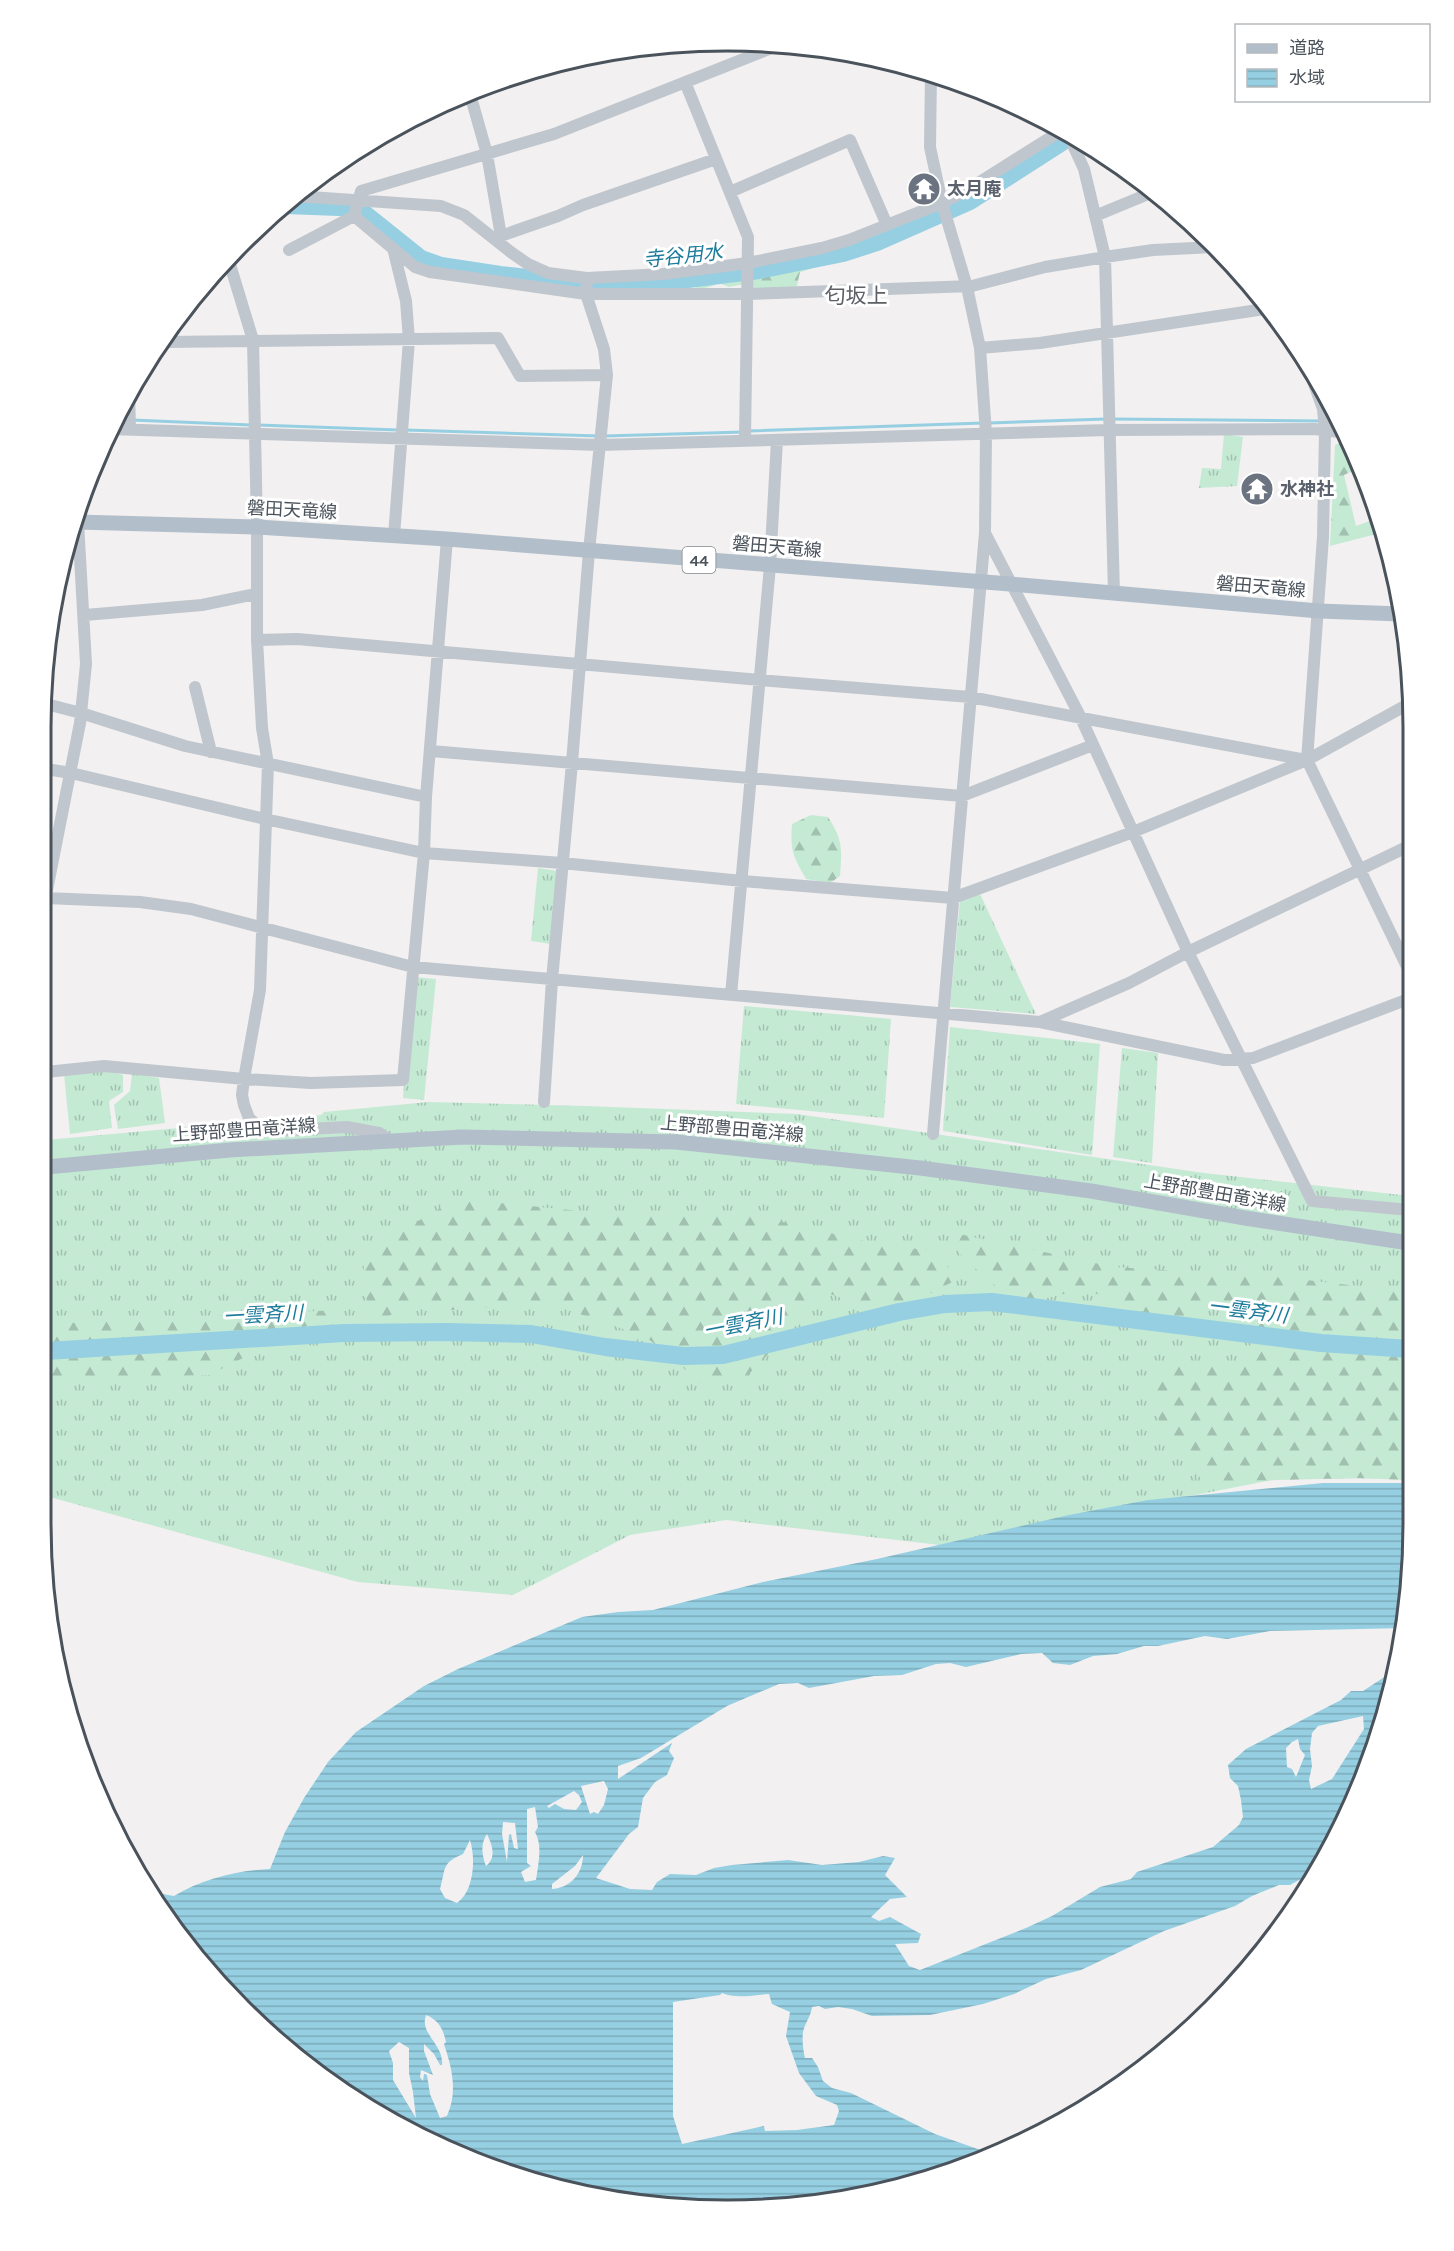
<svg xmlns="http://www.w3.org/2000/svg" width="1454" height="2251" viewBox="0 0 1454 2251" font-family="Karla,'Noto Sans JP',sans-serif">
	<style>
		.grass { fill: url(#grass-tufts) }
		.forest { fill: url(#forest-firs) }
		.water { fill: url(#water-rules); fill-rule: evenodd }
		.lines { fill: none; stroke-linecap: round; stroke-linejoin: round }
		.stream { stroke: #96cfe2; stroke-width: 3 }
		.river { stroke: #96cfe2; stroke-width: 18 }
		.minor { stroke: #c0c6cd; stroke-width: 12 }
		.major { stroke: #b3becb; stroke-width: 15 }
		.labels { text-anchor: middle; dominant-baseline: central; stroke-width: 6; stroke-linejoin: round; paint-order: stroke }
		.shield { fill: #fff; stroke: #80868c; stroke-width: 1.5 }
		.shield-label { font-size: 16px; font-weight: bold; fill: #4a525b }
		.worship-label { font-size: 18px; font-weight: bold; fill: #5b616d; stroke: #fff; text-anchor: start }
		.street-label { font-size: 18px; fill: #4a525b; stroke: #fff }
		.water-label { font-size: 20px; font-style: italic; fill: #1d7c9b; stroke: #fff }
		.quarter-label { font-size: 21px; fill: #5d6064; stroke: #fff }
		.rim { fill: none; stroke: #4a525b; stroke-width: 3 }
	</style>
	<defs>
		<pattern id="grass-tufts" width="24" height="20" patternUnits="userSpaceOnUse" patternTransform="scale(1.5)"><rect width="24" height="20" fill="#c4ead4"/><path d="M3 7l-1-3M5 7V3M7 7l1-3M15 17l-1-3M17 17v-4M19 17l1-3" fill="none" stroke="#a1c0af"/></pattern>
		<pattern id="forest-firs" width="22" height="20" patternUnits="userSpaceOnUse" patternTransform="scale(1.5)"><rect width="22" height="20" fill="#c4ead4"/><path d="M5 1l3.5 6h-7zM16 11l3.5 6h-7z" fill="#a1c0af"/></pattern>
		<pattern id="water-rules" width="6" height="5" patternUnits="userSpaceOnUse" patternTransform="scale(1.5)"><rect width="6" height="5" fill="#96cfe2"/><path d="M0 2.5h6" fill="none" stroke="#7cabba"/></pattern>
	</defs>
	<rect width="100%" height="100%" fill="#f2f0f0"/>
	<path class="grass" d="M1224,434l19,3 -6,49 -38,2 3,-20 19,1z
		M538,868l20,3 -7,73 -20,-3z
		M980,894l56,120 -86,-7 10,-107z
		M412,977l24,2 -12,121 -21,-2z
		M744,1006l147,13 -7,99 -148,-14z
		M950,1027l150,17 -8,111 -149,-24z
		M1122,1048l36,5 -6,110 -39,-6z
		M98,1067l25,8v17l-14,9 3,27 -42,6 -6,-60z
		M132,1073l27,5 6,45 -47,6 -4,-24 16,-14z
		M428,1102l157,4 212,8 407,59 206,23 -2,282 -131,1 -337,66 -214,-25 -96,15 -117,60 -155,-13 -312,-86v-356l275,-25 3,-3z"/>
	<path class="forest" d="M882,235l5,11 -87,26 -4,18 -48,2 -4,-8 -15,3 -10,-4c-18,9 -21,4 -38,2 -13,-2 -26,2 -39,5l-3,-6 104,-16z
		M1349,439l10,29 -15,7 12,51 22,-8 6,14 -54,14 5,-101z
		M811,815l17,2c15,23 14,32 12,59l-10,7 -24,-4c-13,-23 -16,-28 -14,-55z
		M452,1198l167,17 80,1 46,-3 136,32 57,6 18,29 -65,34 -64,-21 -81,84 -42,8 -58,-48 -98,-34 -97,7 -32,-3 -36,10 -21,-23 3,-45 70,-37z
		M945,1231l169,36 175,11 120,14 -1,188 -52,-2 -152,4c-23,-28 -49,-55 -53,-93 0,-8 5,-19 7,-27l83,6 15,-33 -45,-35 -34,25 -93,-36 -66,16 -54,-46z
		M339,1310l-130,65 -163,6v-57z"/>
	<path class="water" d="M1323,1483h85v130l-4,15 -134,3 -43,8 -22,-3 -47,10h-14l-27,8 -24,2 -23,9 -17,-2 -11,-10 -21,1 -55,13 -16,-4 -14,1 -34,11 -28,1 -65,12 -11,-5 -19,1 -52,22 -86,52 -23,8v13l54,-36 -3,8 5,7 -7,17 -12,7 -12,16 -5,29 -9,7 -33,44 34,11 22,1 5,-8 13,-8 26,1 18,-7 18,-3 56,-5 34,5 37,-3 24,-6 12,2 -10,17 22,22 -17,2 -19,18 8,4 11,-4 31,17 -3,9 -23,1 14,22 11,4 106,-42 26,-12 48,-29 31,-8 6,-7 76,-25 26,-22 4,-8 -2,-17 -3,-14 -8,-8 -2,-13 18,-16 95,-49 10,-9h12l29,-19 -31,115 -44,83 -27,15h-11l-27,11 -17,10 -71,25 -83,39 -35,9 -32,15 -31,10 -53,11 -58,1 -20,-7 -14,-2 -13,2 -6,-3 -7,1c-1,9 -7,16 -9,25 -1,8 0,18 2,26h7l6,9 5,14 9,7 19,5 84,41 57,20 -87,33 -89,18 -134,4 -176,-35 -122,-55 -75,-51 -68,-59 -85,-103 -6,-14 24,4c27,-17 65,-26 96,-27l15,-37 19,-34 24,-36 28,-30 68,-46 34,-17 124,-52 36,-5 35,-2 110,-28 114,-23 192,-44 79,-15zM1363,1716l1,13 -32,50 -21,10 -2,-9 3,-14 -2,-17 2,-16 6,-7zM1298,1739l2,10 5,6 -9,22 -4,-8 -5,-2 -1,-19 6,-6zM604,1781l4,8 -4,16 -6,9 -4,-2 -4,2 -9,-28zM574,1791l5,4 3,7 -6,8 -12,-1 -9,-5 -6,4 -2,-2zM535,1807l3,20 -3,5c8,14 3,33 1,48l-11,2 -4,-10 10,-6 -4,-3v-54zM503,1822l12,1 3,26 -4,-1 -3,-14 -2,1 -2,27 -5,-28zM487,1834c5,11 10,23 -1,32 -4,-10 -6,-22 1,-32zM470,1840c6,19 4,51 -13,63l-12,-5 -5,-9c6,-20 1,-26 23,-35zM583,1855c0,19 -13,33 -31,34v-5l23,-18zM722,1993c13,6 32,2 47,1l3,10 18,8 -4,24 13,37 17,23 21,9 2,6 -5,14 -37,5 -32,1 -1,-5 -82,18 -9,-28v-114l47,-7zM426,2015c13,5 17,14 20,27l-2,2c8,24 14,48 3,72l-7,2 -10,-24 -3,-19 -3,-1 -1,7 -3,-4 1,-7 12,5 -9,-24v-7l10,10 6,11h2c2,-21 -23,-31 -16,-50zM399,2042l10,6v25l4,19 3,26 -23,-38v-17l-4,-12z"/>
	<g class="lines">
		<path class="stream" d="M115,419l10,1
			M1112,419l210,2
			M132,420l119,5
			M1328,421h13
			M989,423l117,-4
			M258,425l140,5
			M405,430l194,6
			M749,431l234,-8
			M605,436l138,-4"/>
		<path class="river" d="M285,205l54,2 22,4 60,48 20,7 59,9 101,11 79,-6 79,-10 84,-17 34,-11 93,-41 103,-66
			M46,1351l298,-18 104,-1 83,2 74,13 78,9 40,-1 176,-43 46,-8 47,-2 329,41 88,6"/>
		<path class="minor" d="M779,45l-225,89 -193,57 -7,25 61,51 15,5 156,22h162l224,-8 73,-19 60,-10 48,-7 61,-3
			M931,73l-1,74 12,56 25,84 13,61 6,86 -1,99 -52,601
			M685,82l63,155 -3,204
			M470,94l17,60 14,82
			M1073,145l11,24 21,88 9,337
			M730,192l120,-52 37,85
			M295,196l146,10 23,9 48,38 16,11 20,9 39,5 76,-4 85,-11 74,-15 27,-8 93,-37 25,-13 97,-61
			M1095,216l58,-24
			M495,238l63,-22 25,-11 133,-46
			M393,248l13,53 3,39 -15,196
			M289,250l65,-34
			M228,258l25,82 4,187v113l5,88 6,36 -8,226 -16,89 -2,16 2,10 5,13 10,9 12,4 76,-4 32,6 10,7
			M162,342l336,-4 22,38 87,-1
			M980,348l60,-5 231,-35
			M1308,367l15,42 2,22 -2,106 -16,223 104,215
			M129,390l1,40
			M110,429l490,16 508,-15 206,-1 25,3 6,-2
			M985,533l95,183 108,236 124,249 98,9
			M85,615l117,-10 54,-11
			M257,640l40,-1 463,41 210,17 336,63
			M195,687l16,65
			M46,704l35,9 104,33 241,51
			M431,751l531,45 131,-51
			M46,769l25,4 194,46 159,34 138,10 180,18 211,17 180,-66 174,-72 105,-58
			M46,895l34,-172 6,-59 -8,-142
			M46,898l94,4 51,7 222,58 627,55 184,38 29,-2 158,-60
			M731,995l39,-429 7,-126
			M1040,1022l89,-39 59,-31 223,-107
			M46,1072l58,-6 140,13 67,4 92,-3 21,-227 2,-56 21,-258
			M544,1102l8,-122 20,-217 17,-212 18,-176 -3,-26 -18,-55 1,-16"/>
		<path class="major" d="M77,522l180,5 190,12 563,45 309,27 82,3
			M46,1167l184,-17 233,-13 213,5 244,26 171,23 154,27 164,25"/>
	</g>
	<defs>
		<g id="temple-disc" transform="scale(1.725)"><circle r="9.5" fill="#6b7280" stroke="#fff"/><path d="M0-6L5-2H3V0L6.5 2.5H4V6H1.5V3h-3V6H-4V2.5H-6.5L-3 0V-2H-5Z" fill="#fff"/></g>
	</defs>
	<g fill-rule="evenodd">
		<use href="#temple-disc" x="924" y="189"/>
		<use href="#temple-disc" x="1257" y="489"/>
	</g>
	<g class="labels">
		<rect class="shield" x="682.5" y="547" width="33" height="26" rx="4.5"/>
		<g class="shield-label">
			<text x="699" y="560">44</text>
		</g>
		<g class="worship-label">
			<text x="947" y="189">太月庵</text>
			<text x="1280" y="489">水神社</text>
		</g>
		<g class="street-label">
			<text transform="translate(292 510) rotate(3)">磐田天竜線</text>
			<text transform="translate(777 547) rotate(5)">磐田天竜線</text>
			<text transform="translate(1261 587) rotate(5)">磐田天竜線</text>
			<text transform="translate(732 1129) rotate(5)">上野部豊田竜洋線</text>
			<text transform="translate(244 1130) rotate(-4)">上野部豊田竜洋線</text>
			<text transform="translate(1215 1193) rotate(10)">上野部豊田竜洋線</text>
		</g>
		<g class="water-label">
			<text transform="translate(683 256) rotate(-6)">寺谷用水</text>
			<text transform="translate(1248 1311) rotate(7)">一雲斉川</text>
			<text transform="translate(263 1315) rotate(-3)">一雲斉川</text>
			<text transform="translate(743 1324) rotate(-11)">一雲斉川</text>
		</g>
		<g class="quarter-label">
			<text x="856" y="296">匂坂上</text>
		</g>
	</g>
	<path d="M0 0H1454V2251H0ZM727 51H727A676 676 0 0 1 1403 727V1524A676 676 0 0 1 727 2200H727A676 676 0 0 1 51 1524V727A676 676 0 0 1 727 51Z" fill="#fff" fill-rule="evenodd"/>
	<path class="rim" d="M727 51H727A676 676 0 0 1 1403 727V1524A676 676 0 0 1 727 2200H727A676 676 0 0 1 51 1524V727A676 676 0 0 1 727 51Z"/>
	<rect x="1235" y="24" width="195" height="78" fill="#ffffff" stroke="#b7babd" stroke-width="1.5"/>
	<rect x="1247" y="44" width="30" height="9" fill="#b3becb" stroke="#b7babd" stroke-width="1.5"/>
	<text x="1289" y="54" font-size="18" fill="#4a525b">道路</text>
	<rect x="1247" y="69" width="30" height="18" fill="url(#water-rules)" stroke="#b7babd" stroke-width="1.5"/>
	<text x="1289" y="84" font-size="18" fill="#4a525b">水域</text>
</svg>
